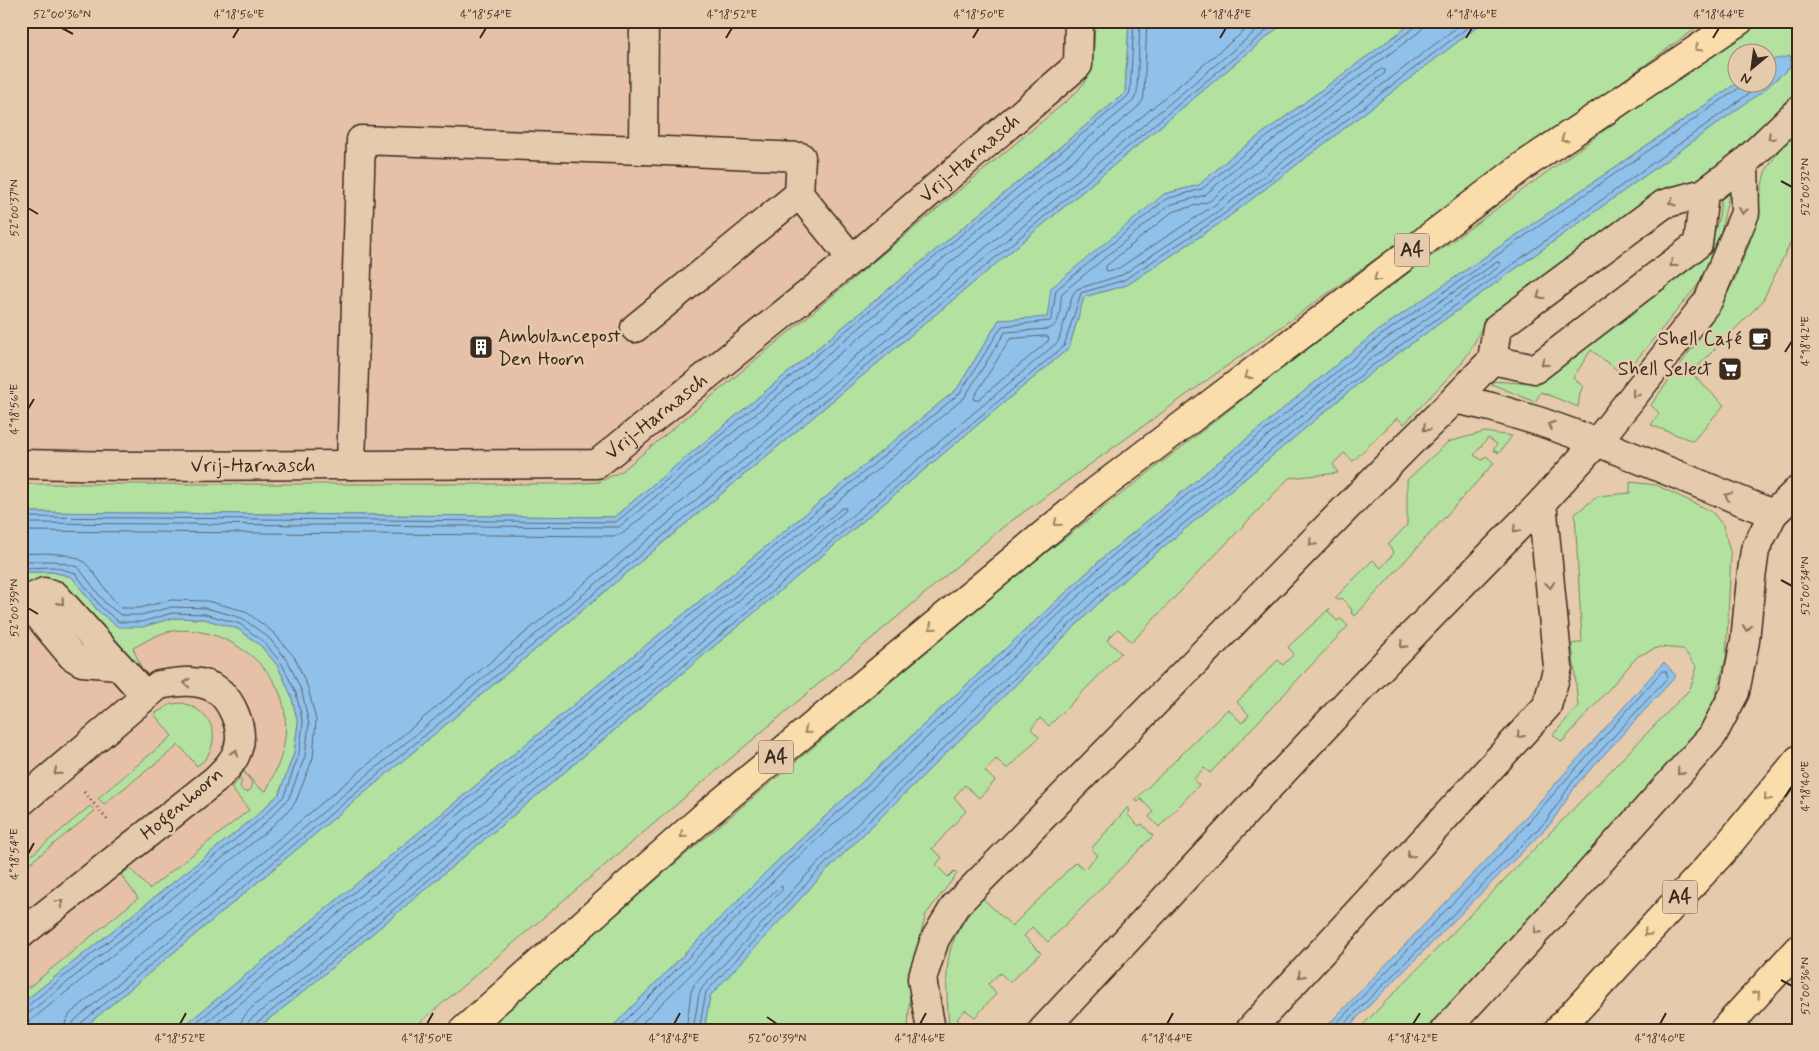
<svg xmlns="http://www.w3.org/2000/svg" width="1819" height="1051" viewBox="0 0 1819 1051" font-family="Mynerve,sans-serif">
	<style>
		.built { fill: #e6c1a8 }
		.green { fill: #b2e1a0; stroke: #76865f }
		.water { fill: #8fc1eb; stroke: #6d8599 }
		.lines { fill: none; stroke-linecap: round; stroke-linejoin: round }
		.shore { stroke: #5d6670; stroke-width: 1 }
		.minor-casing { stroke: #3b2a1e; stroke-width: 31 }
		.highway-casing { stroke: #3b2a1e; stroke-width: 31 }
		.path { stroke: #3b2a1e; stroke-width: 3; stroke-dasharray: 1 4; stroke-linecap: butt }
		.minor { stroke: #e5caac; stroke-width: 28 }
		.highway { stroke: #fbddab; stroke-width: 28 }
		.oneway { stroke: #9b8464 }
		.oneway2 { stroke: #88725e }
		.ticks { fill: none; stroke: #3b2a1e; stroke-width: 2 }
		.labels { text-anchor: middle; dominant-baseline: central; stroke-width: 5; stroke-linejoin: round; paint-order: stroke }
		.shield { fill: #e5caac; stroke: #6e5a49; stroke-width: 1 }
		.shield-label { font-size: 19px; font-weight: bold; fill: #3b2a1e }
		.street-label { font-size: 20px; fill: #3b2a1e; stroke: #e5caac }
		.poi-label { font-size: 20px; fill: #3b2a1e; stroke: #e5caac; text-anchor: end }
		.neatline { fill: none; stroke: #3b2a1e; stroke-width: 2 }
		.ticks-label { font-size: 12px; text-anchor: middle; fill: #3b2a1e }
	</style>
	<rect width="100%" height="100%" fill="#e5caac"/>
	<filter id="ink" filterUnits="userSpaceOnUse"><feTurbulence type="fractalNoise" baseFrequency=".02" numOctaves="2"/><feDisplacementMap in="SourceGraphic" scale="10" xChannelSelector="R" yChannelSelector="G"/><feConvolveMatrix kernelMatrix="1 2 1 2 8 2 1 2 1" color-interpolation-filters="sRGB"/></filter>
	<g filter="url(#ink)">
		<path class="built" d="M21,21h1420l-1064,703 -356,304z"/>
		<path class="green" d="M1095,21h34l-4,72 -511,424 -593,-5v-28h549l29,-2 23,-11 447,-372c4,-4 10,-9 14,-15 12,-18 11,-41 12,-63z
			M1286,21h129l-183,135 -33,29 -35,9 -117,124 -48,2 -42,69 -778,641h-98z
			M1485,21h221l-703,506 -592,503h-156l42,-33 772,-649 15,-51 43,-12 96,-64z
			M1755,21h43v75l-73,68 -22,16 -38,8 -179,131 -16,32 -9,13 -57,60 -7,-6 -44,43 -9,-8 -11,11 5,9 -49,5 -157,164 -14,-13 -11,11 14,13 -72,73 -9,-8 -9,11 8,8 -31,32 -12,-10 -11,12 10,10 -16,17 -14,-13 -11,12 12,14 -34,38 10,8 -6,8 12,12 6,-6 3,3 -31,40 -15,57 -3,59h-204l6,-34 115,-124 287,-282 264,-221 388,-279 26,-23 -14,-8 -9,5 -1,-12h-30l1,31 -361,249 -270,223 -335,312 -162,163h-125l217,-189 328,-275 331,-258z
			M1798,129v36l-2,9 2,1v52l-36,75 -71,71 33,32 -31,36 -42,-16 8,-12 -8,-8 60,-83 23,-41 15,-36 16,-73 18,-28z
			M1730,189l-14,65 -6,16 -86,105 -33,-25 -18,28 10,8 -3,7 -2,14 -37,-15 -6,10 -46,-19v-2l32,2 22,-11 167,-124 9,-31 2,-17z
			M1485,432l27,4 -13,17 -6,-3 4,-6 -9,-6 -14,17 8,5 4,-4 8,7 -139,153 -4,-3 1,-3 -10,-12 -4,2 -3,-2 38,-38 8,8 13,-15 -6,-8 19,-20v-45l41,-38z
			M1630,482l26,3 55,26 12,14 8,30 -5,103 -13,46 -17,30 -228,252 -44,44h-66l332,-341 7,-22 -14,-18 -24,-2 -21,9 -76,86 -9,-7 25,-29 -6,-62 10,-2 -7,-128 23,-18 32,-3z
			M21,572h32l19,5 26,34 44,16 31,-9 31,1 34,10 22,16 18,21 13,29 7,28 -4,30 -15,41 -24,23 -234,187v-25l7,9 110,-90 -17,-23 9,-7 19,21 100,-79 -18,-22 9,-9 2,2 -2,5c1,4 3,6 8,6l3,-3 1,-6 -10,-14 16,18 8,4c13,-26 22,-46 19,-76 -4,-52 -68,-94 -118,-83 -12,3 -24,11 -34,16l11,26 -123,-78z
			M1330,608l-2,3 9,10 4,-2 7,7 -138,147 -6,-5 -11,12 6,5 -40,42 -10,-10 4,-5 -12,-13 -3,3 -3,-2 93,-91 14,14 7,-8 -12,-13 41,-42 5,5 11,-11 -6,-7z
			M183,703c23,7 39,27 25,52 -2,4 -7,8 -11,11l-18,-21 -75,59 -6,-6 74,-62 -18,-22 17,-10z
			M90,806l5,5 -74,59v-6z
			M1128,807l2,4 -3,3 12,12 3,-2 11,12 -105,106 -16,-15 -8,9 17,17 -31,29 -10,-9 -12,11 8,10 -21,23 -10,-7 -8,9 7,8 -3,3h-12c-1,-26 -5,-54 1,-79 5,-20 20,-38 31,-54l31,29 64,-64 8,7 14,-14 -7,-6z"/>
		<path class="water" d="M1129,21h157l-1205,1009h-60v-26l234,-187 24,-23 15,-41 4,-30 -7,-28 -13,-29 -18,-21 -22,-16 -34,-10 -31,-1 -31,9h-24l-20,-16 -26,-34 -19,-5h-32v-60l593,5 511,-424z
			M1415,21h70l-262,200 -96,64 -43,12 -15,51 -772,649 -42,33h-76l778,-641 42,-69 48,-3 4,-29 113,-94 35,-9 33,-29z
			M1791,56l-1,11 -26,23 -388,279 -264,221 -287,282 -115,124 -6,34h-95l162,-163 335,-312 270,-223 361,-249 29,-1 1,-18 9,-5z
			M1664,662l12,14 -99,108 -26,39 -206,207h-22l177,-184z"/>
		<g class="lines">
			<path class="shore" d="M1382,69l3,1v3l-172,133 -94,62 -11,3 -2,-1v-4l66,-54 38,-11 34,-30z
				M1046,336l3,2 -1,3 -70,59h-4v-3l36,-58z
				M21,517l595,5 512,-426 2,-4 4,-71
				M21,523l598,4 514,-426 4,-8 3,-72
				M21,531l592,5 9,-2 516,-427 5,-7 1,-6 3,-73
				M21,554c18,-1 50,-3 64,9 15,14 22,33 37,45h18l31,-8 36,1 38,10 29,22 21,25 13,30 8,32 -3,38 -17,43 -4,6 -26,25 -231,185 -6,4 -8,1
				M21,561h33l24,6 28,37 15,11h20l31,-8 34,1 36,10 27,20 19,23 14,31 7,32 -4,32 -16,42 -27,28 -232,186 -9,2
				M21,568l33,-1 21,6 27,35 17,14h23l30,-9 33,1 35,10 24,18 18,22 14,29 7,31 -4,30 -15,42 -26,25 -232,186 -5,1
				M64,1030l2,-10 5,-7 1185,-992
				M72,1030l1,-7 3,-4 1192,-998
				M78,1030l2,-6 1198,-1003
				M187,1030l773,-637 42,-67 48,-5 2,-4 4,-27 110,-91 36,-10 34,-29 179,-133 3,-6
				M197,1030l767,-632 41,-66 43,-3c15,-5 11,-23 14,-36l107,-88 36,-10 34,-30 180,-133 4,-5 1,-6
				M208,1030l634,-522h4l-1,3 -560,472c-14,11 -46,28 -46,47
				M246,1030l1,-6 4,-5 39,-30 768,-647 15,-48 4,-5 45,-14 95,-63 248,-191
				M253,1030l2,-6 39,-31 770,-647 17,-53 43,-13 96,-63 256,-196
				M616,1030l159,-159 335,-313 270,-222 359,-248 2,-6
				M625,1030l154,-155 335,-312 269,-222 114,-79 3,1v3l-131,94 -265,222 -287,282 -115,124 -3,6 -6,36
				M635,1030l144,-143 3,-1v4l-88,95 -3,7 -5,38
				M699,1030l7,-38 115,-124 288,-282 264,-221 392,-283
				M1330,1030l174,-180 158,-179h4l2,6 -95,104 -26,39 -203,204 -2,6"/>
			<g class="minor-casing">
				<g id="minor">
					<path d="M644,21l-1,129 158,7 -2,37"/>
					<path d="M635,328l164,-134 53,65"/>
					<path d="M1492,360l43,9 163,-125 6,-51"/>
					<path d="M1455,399l36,8 50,15 56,20 176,72"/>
					<path id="s1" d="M21,464l101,2 475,-2 267,-215 214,-184 1,-44"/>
					<path d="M351,465l10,-325 282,10"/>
					<path d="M27,602l45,54 10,6 36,3"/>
					<path d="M21,607l12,-10 11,-5 11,3 91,101"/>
					<path d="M21,802l138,-117c17,-3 35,-6 53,2 19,9 33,42 26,62 -4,13 -14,22 -23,31l-194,154"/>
					<path d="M931,1030l-9,-51 13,-40 20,-33 451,-459 49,-48 37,-39 5,-32 167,-124 40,-11 40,-30 54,-52"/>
					<path d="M1043,1030l317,-341 182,-187 55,-60 111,-141 37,-88 -1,-50"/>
					<path d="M1250,1030l297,-324 11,-39 -16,-165"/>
					<path d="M1445,1030l125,-135 142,-159 23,-44 10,-51 6,-62 4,-29 18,-36 25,-24"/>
				</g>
			</g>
			<g class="highway-casing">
				<path id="highway" d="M464,1030l244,-217 387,-321 428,-326 216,-145
					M1558,1030l164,-178 76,-92
					M1724,1030l74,-81"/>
			</g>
			<path class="path" d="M84,792l25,30"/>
			<use href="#minor" class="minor"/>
			<use href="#highway" class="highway"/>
		</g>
		<defs><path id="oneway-chevron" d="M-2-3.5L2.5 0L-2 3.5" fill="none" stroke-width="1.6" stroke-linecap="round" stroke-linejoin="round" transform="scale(1.25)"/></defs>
		<g class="oneway">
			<use href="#oneway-chevron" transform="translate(1698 48) rotate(146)"/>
			<use href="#oneway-chevron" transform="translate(1564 139) rotate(146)"/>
			<use href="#oneway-chevron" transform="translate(1377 278) rotate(143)"/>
			<use href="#oneway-chevron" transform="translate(1248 376) rotate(143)"/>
			<use href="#oneway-chevron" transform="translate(1057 523) rotate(140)"/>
			<use href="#oneway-chevron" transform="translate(932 627) rotate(140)"/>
			<use href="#oneway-chevron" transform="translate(807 731) rotate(140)"/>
			<use href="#oneway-chevron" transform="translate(1767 798) rotate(130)"/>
			<use href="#oneway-chevron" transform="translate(683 835) rotate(138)"/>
			<use href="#oneway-chevron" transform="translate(1647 933) rotate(133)"/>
			<use href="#oneway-chevron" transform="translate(1757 994) rotate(-47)"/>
		</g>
		<g class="oneway2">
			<use href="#oneway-chevron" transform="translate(1771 137) rotate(136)"/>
			<use href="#oneway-chevron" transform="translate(1672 202) rotate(164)"/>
			<use href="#oneway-chevron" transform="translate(1743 211) rotate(100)"/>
			<use href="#oneway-chevron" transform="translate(1673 264) rotate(143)"/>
			<use href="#oneway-chevron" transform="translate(1540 296) rotate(143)"/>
			<use href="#oneway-chevron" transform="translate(1544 363) rotate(143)"/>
			<use href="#oneway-chevron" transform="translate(1635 394) rotate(128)"/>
			<use href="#oneway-chevron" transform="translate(1551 425) rotate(-160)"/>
			<use href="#oneway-chevron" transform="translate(1426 428) rotate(136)"/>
			<use href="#oneway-chevron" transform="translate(1728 496) rotate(-158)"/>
			<use href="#oneway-chevron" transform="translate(1516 529) rotate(134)"/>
			<use href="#oneway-chevron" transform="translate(1312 543) rotate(134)"/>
			<use href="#oneway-chevron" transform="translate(1550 585) rotate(84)"/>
			<use href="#oneway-chevron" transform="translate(61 602) rotate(48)"/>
			<use href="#oneway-chevron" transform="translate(1747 628) rotate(95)"/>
			<use href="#oneway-chevron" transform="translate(1403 645) rotate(134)"/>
			<use href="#oneway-chevron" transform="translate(187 683) rotate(-177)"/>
			<use href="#oneway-chevron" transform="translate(1520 735) rotate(132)"/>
			<use href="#oneway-chevron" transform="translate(235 753) rotate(-66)"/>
			<use href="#oneway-chevron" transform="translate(57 772) rotate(140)"/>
			<use href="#oneway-chevron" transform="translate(1680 772) rotate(132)"/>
			<use href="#oneway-chevron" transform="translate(1410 855) rotate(132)"/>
			<use href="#oneway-chevron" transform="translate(60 903) rotate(-38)"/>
			<use href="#oneway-chevron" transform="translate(1537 931) rotate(132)"/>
			<use href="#oneway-chevron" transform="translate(1301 975) rotate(132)"/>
		</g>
	</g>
	<path class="ticks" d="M62,28l11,6M233,38l6,-10M480,38l6,-10M726,38l6,-10M973,38l6,-10M1220,38l6,-10M1466,38l6,-10M1713,38l6,-10M1781,181l11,6M28,208l10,6M1785,352l7,-11M28,409l6,-10M1781,580l11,6M28,608l10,6M1785,797l7,-11M28,854l6,-11M1781,980l11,6M767,1017l10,7M180,1024l6,-11M427,1024l6,-11M674,1024l6,-11M920,1024l6,-11M1167,1024l6,-11M1413,1024l7,-11M1660,1024l6,-11"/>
	<defs>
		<g id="cafe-square" transform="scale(1.25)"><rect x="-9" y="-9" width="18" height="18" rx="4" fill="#3b2a1e" stroke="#e5caac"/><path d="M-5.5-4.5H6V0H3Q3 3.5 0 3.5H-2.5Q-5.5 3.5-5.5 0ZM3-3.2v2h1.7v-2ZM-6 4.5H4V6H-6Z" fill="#fff"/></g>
		<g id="building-square" transform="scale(1.25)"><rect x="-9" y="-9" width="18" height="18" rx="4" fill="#3b2a1e" stroke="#e5caac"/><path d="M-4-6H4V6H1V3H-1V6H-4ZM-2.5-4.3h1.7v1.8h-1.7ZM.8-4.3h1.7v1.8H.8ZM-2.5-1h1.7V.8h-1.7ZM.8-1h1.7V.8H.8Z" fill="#fff"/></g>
		<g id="supermarket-square" transform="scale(1.25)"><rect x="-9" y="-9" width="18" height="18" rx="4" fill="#3b2a1e" stroke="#e5caac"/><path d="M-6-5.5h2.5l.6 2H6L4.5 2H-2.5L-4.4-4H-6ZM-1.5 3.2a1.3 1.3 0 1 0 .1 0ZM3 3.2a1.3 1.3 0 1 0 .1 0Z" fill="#fff"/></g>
	</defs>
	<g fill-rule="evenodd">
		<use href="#cafe-square" x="1760" y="339"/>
		<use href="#building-square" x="481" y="347"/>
		<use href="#supermarket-square" x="1730" y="369"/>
	</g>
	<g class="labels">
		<g class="shield">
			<rect x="1394.5" y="233.5" width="35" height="33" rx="4"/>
			<rect x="758.5" y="740.5" width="35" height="33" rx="4"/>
			<rect x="1662.5" y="880.5" width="35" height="33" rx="4"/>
		</g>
		<g class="shield-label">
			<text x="1412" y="250">A4</text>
			<text x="776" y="757">A4</text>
			<text x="1680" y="897">A4</text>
		</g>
		<g class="street-label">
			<text stroke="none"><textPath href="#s1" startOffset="1058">Vrij-Harnasch</textPath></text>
			<text stroke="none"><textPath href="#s1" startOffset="652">Vrij-Harnasch</textPath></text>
			<text stroke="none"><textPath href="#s1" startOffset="232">Vrij-Harnasch</textPath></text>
			<text transform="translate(182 804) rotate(-40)">Hogenhoorn</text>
		</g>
		<g class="poi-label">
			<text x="498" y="336" text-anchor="start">Ambulancepost<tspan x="498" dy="23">Den Hoorn</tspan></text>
			<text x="1742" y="339">Shell Café</text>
			<text x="1712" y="369">Shell Select</text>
		</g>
	</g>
	<rect width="1819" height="1051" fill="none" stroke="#e5caac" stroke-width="55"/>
	<g transform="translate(1752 68) rotate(209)"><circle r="24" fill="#e5caac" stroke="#a18a73"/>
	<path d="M0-4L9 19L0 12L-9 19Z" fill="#3b2a1e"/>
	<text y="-8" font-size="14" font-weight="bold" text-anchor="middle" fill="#3b2a1e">N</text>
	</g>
	<rect x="28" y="28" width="1764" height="996" class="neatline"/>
	<g class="ticks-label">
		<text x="62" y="18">52°00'36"N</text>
		<text x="239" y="18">4°18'56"E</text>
		<text x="486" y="18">4°18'54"E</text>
		<text x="732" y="18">4°18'52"E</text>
		<text x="979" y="18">4°18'50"E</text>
		<text x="1226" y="18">4°18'48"E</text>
		<text x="1472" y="18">4°18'46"E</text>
		<text x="1719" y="18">4°18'44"E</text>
		<text transform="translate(1805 187) rotate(-90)" y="4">52°00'32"N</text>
		<text transform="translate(14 208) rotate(-90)" y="4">52°00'37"N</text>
		<text transform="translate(1805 341) rotate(-90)" y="4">4°18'42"E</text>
		<text transform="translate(14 409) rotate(-90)" y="4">4°18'56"E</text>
		<text transform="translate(1805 586) rotate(-90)" y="4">52°00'34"N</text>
		<text transform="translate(14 608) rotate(-90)" y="4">52°00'39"N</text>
		<text transform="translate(1805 786) rotate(-90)" y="4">4°18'40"E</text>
		<text transform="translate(14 854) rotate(-90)" y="4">4°18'54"E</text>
		<text transform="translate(1805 986) rotate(-90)" y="4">52°00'36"N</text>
		<text x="180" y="1042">4°18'52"E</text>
		<text x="427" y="1042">4°18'50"E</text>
		<text x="674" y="1042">4°18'48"E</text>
		<text x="777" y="1042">52°00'39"N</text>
		<text x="920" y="1042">4°18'46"E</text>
		<text x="1167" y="1042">4°18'44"E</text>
		<text x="1413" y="1042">4°18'42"E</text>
		<text x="1660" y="1042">4°18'40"E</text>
	</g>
</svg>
